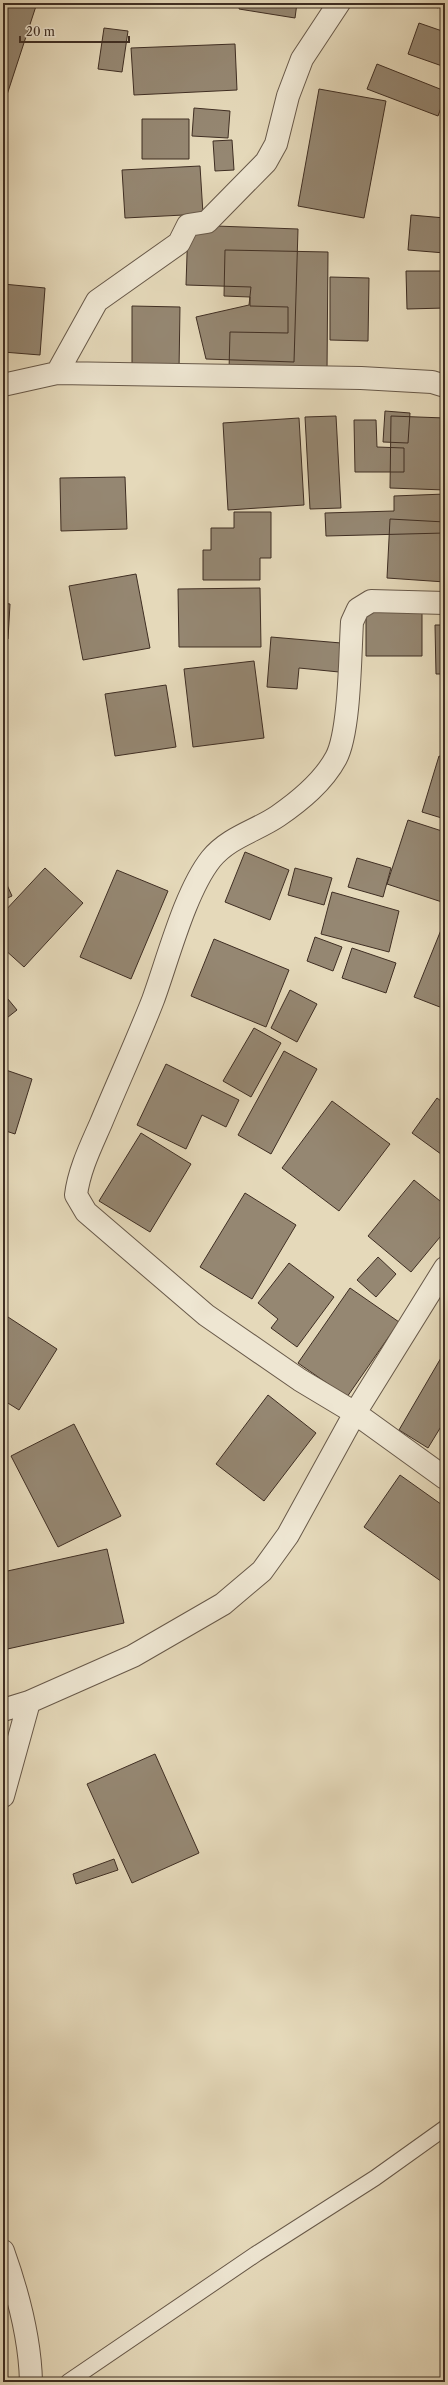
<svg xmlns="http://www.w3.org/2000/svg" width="448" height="2385" viewBox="0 0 448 2385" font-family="'Libre Caslon Text',serif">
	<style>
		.building { fill: #958772; stroke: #3f2e23 }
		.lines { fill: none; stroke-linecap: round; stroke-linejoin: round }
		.service-casing { stroke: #685949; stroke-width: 17 }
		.minor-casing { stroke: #685949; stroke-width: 24 }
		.service { stroke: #eee6d2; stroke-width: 15 }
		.minor { stroke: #eee6d2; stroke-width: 22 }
	</style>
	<rect width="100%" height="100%" fill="#e5d9ba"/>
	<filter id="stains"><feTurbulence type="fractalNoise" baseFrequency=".005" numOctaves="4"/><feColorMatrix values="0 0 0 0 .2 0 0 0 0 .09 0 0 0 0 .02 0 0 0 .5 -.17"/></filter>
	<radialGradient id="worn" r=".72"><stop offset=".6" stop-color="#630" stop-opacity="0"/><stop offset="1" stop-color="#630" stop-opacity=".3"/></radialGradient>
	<path class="building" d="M3,3h34l-34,104z
		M195,3h39v3l-39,1z
		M240,3h57l-2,15 -56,-9z
		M429,3h11l-2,5z
		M419,23l26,9v35l-37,-13z
		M104,28l24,3 -6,41 -24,-3z
		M235,44l2,46 -103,5 -3,-47z
		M377,64l68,27v6l-7,19 -71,-27z
		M319,89l67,12 -22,117 -66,-12z
		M194,108l36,3 -2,27 -36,-2z
		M142,119h47v40h-47z
		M232,140l2,30 -19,1 -2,-30z
		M200,166l3,48 -78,4 -3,-48z
		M411,215l34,3v35l-37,-3z
		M188,225l110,4 -4,133 -88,-3 -10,-42 53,-12 2,-18 -65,-2z
		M225,250l103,2 -1,120 -98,-2 1,-38 58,1v-26l-38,-1v-9l-26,-1z
		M406,271h39v37l-38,1z
		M330,277l39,1 -1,63 -38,-1z
		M3,284l42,4 -5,67 -37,-3z
		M132,306l48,1 -1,63 -47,-2z
		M385,411l25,2 -2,30 -25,-1z
		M336,416l5,92 -31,1 -5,-92z
		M391,416l54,2v72l-55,-2z
		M299,418l5,87 -76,5 -5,-87z
		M354,420h22l1,27 27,1v24h-49z
		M125,477l2,52 -66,2 -1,-53z
		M445,494v39l-119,3 -1,-23 69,-2v-15z
		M234,512h37v46h-11v22h-57v-30h8v-22h23z
		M390,519l55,3v60l-58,-4z
		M136,574l14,74 -67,12 -14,-74z
		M260,588l1,59h-82l-1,-58z
		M3,603l7,1 -2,35h-5z
		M366,610l56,1v45h-56z
		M435,625h10v49h-9z
		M271,637l70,6 -2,29 -40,-4 -2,21 -30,-2z
		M254,661l10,77 -71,9 -9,-78z
		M166,685l10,62 -61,9 -10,-62z
		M439,756l6,2v61l-23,-7z
		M408,820l37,12v71l-58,-19z
		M245,852l44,18 -19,50 -45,-18z
		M357,858l34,10 -8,29 -35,-10z
		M45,868l38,35 -59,64 -21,-19v-35z
		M295,868l37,10 -8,27 -36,-10z
		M117,870l51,21 -37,88 -51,-22z
		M3,876l9,20 -9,4z
		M332,892l67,19 -10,41 -68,-18z
		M441,930l4,1v78l-31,-12z
		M315,937l27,10 -9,24 -26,-10z
		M214,939l75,31 -23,57 -75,-31z
		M352,948l44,15 -10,30 -44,-15z
		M290,990l27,14 -20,38 -26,-14z
		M3,993l14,17 -14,11z
		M254,1028l27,15 -30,54 -28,-16z
		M284,1051l33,18 -46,85 -33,-19z
		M166,1064l73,36 -13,27 -24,-12 -16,34 -49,-24z
		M3,1069l29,10 -17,55 -12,-4z
		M437,1098l8,6v53l-33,-24z
		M332,1101l58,43 -51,67 -57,-43z
		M141,1133l50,31 -41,68 -51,-31z
		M414,1180l31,25v26l-34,41 -43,-36z
		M245,1193l51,32 -44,74 -52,-32z
		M378,1257l18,17 -20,23 -19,-17z
		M289,1263l45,34 -37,50 -26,-19 7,-9 -20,-16z
		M350,1288l49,34 -52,75 -49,-34z
		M8,1317l49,32 -38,61 -16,-10v-74z
		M445,1351v69l-17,28 -29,-18z
		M268,1395l48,38 -52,68 -48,-37z
		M74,1424l47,92 -63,31 -47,-91z
		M400,1475l45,32v77l-81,-57z
		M107,1549l17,74 -121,27v-78z
		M155,1754l44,99 -67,30 -45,-99z
		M114,1859l4,11 -42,14 -3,-10z"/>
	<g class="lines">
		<g class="service-casing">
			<path id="service" d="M68,2382l188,-128 119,-76 70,-50"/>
		</g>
		<g class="minor-casing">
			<path id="minor" d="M57,373l40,-72 82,-58 9,-18 19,-3 59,-60 10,-18 12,-48 14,-37 37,-56
				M3,385l54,-12 304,5 71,4 13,4
				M445,603l-74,-2 -13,8 -6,13c-2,32 -2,110 -16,136 -13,24 -35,42 -58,58 -22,15 -49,21 -67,43 -26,33 -43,100 -58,141 -16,41 -35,82 -52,123 -10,23 -22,47 -25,72l10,17 120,103 94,65 55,33 90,65
				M3,1710l26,-8 104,-46 90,-52 39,-33 26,-36 67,-122 90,-145
				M3,1796l26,-94
				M3,2251c15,42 27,86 28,131"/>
		</g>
		<use href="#service" class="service"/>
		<use href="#minor" class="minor"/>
	</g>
	<rect width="448" height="2385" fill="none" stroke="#e5d9ba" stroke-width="16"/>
	<rect x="4" y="4" width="440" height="2377" fill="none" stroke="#3f2e23" stroke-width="2"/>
	<rect x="8" y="8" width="432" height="2369" fill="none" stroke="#3f2e23"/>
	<path d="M20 36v6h109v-6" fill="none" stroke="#3f2e23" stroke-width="2"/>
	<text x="26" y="36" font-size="12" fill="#3f2e23" stroke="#eee6d2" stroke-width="3" paint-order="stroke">20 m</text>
	<rect width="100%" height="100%" filter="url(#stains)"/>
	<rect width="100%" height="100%" fill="url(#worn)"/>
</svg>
